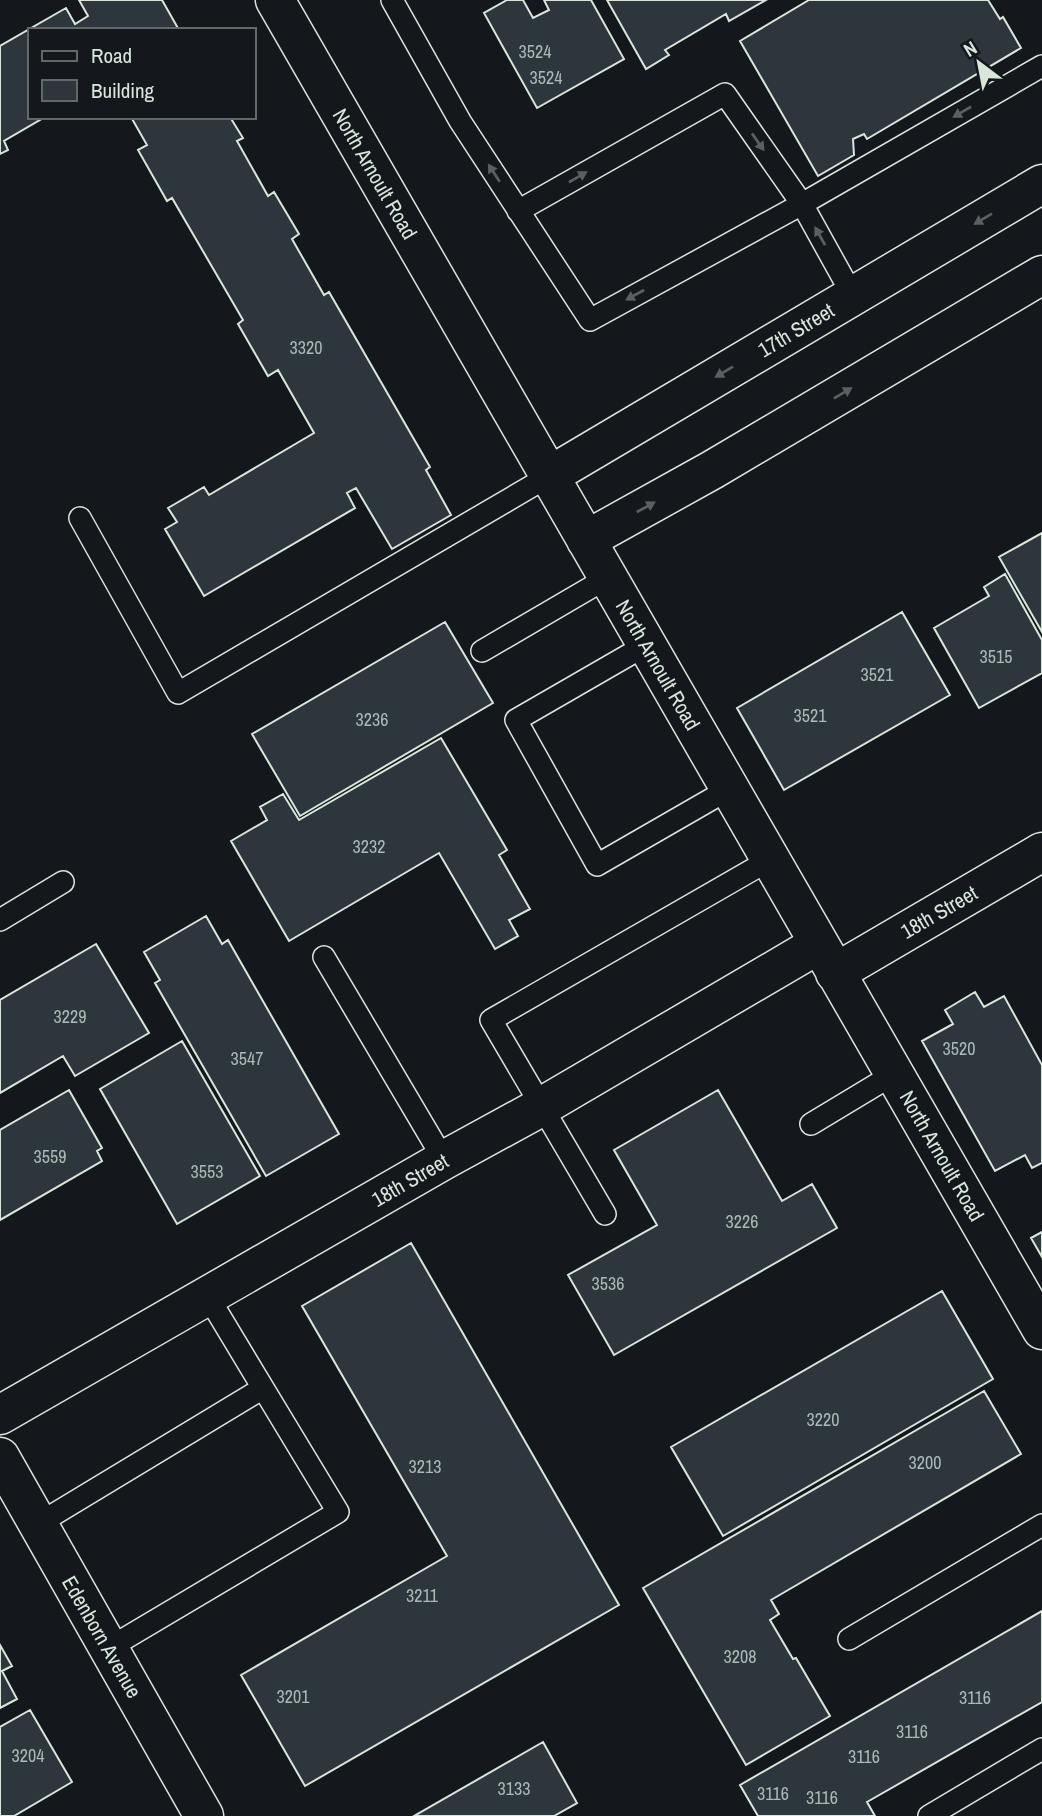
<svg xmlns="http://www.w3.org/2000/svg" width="1042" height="1816" viewBox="0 0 1042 1816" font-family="'Archivo Narrow',sans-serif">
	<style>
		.building { fill: #2c363c; stroke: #d8e6dc; stroke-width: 2 }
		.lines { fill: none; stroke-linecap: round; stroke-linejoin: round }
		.lane-casing { stroke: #d8e6dc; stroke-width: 24 }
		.street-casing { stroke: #d8e6dc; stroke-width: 41 }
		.lane { stroke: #14181c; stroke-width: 21 }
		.street { stroke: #14181c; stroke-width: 38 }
		.oneway { fill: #59605f }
		.labels { text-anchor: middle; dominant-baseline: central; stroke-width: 5; stroke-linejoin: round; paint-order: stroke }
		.number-label { font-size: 18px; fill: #adbab4 }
		.street-label { font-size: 21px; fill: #d8e6dc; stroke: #14181c }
	</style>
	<rect width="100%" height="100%" fill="#14181c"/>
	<path class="building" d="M79,0h83l17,30h-149v87h15l-41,24 4,9 -8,4v-108l66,-38 9,16 13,-8z
		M507,0h16l10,18 16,-8 -5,-10h47l33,59 -87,49 -53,-95z
		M607,0h159l-37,21 -3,-7 -61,36 4,5 -23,14z
		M988,0l12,19 3,-2 18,31 -154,91 -3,-5 -11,5 1,16 -36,21 -78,-135 69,-41z
		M131,117h99l13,21 -6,3 31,55 6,-4 25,42 -7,5 32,56 5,-3 101,175 -4,3 25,45 -59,34 -36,-61 -9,5 8,15 -151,88 -39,-67 12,-7 -9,-14 36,-21 5,8 105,-62 -36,-63 -10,6 -30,-52 5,-4 -71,-122 -5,3 -29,-51 9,-5z
		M1042,533v99l-43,-75z
		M1005,574l37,66v33l-63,35 -45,-80 55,-32 -5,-9z
		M902,612l48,83 -166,95 -47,-82z
		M445,622l48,81 -193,113 -48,-82z
		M441,738l66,112 -8,5 31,54 -21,11 9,16 -23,13 -56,-96 -150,88 -58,-100 36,-21 -7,-13 23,-13 16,26z
		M206,916l16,28 6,-4 111,194 -73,42 -111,-193 5,-3 -16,-28z
		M96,944l53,89 -74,43 -12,-20 -63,37v-93z
		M975,992l9,15 20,-11 38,69v98l-10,5 -7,-13 -30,16 -73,-130 31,-17 -8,-14z
		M182,1041l78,135 -83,48 -77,-135z
		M69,1090l33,58 -5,3 5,10 -102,59v-90z
		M718,1090l64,111 30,-17 25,44 -223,127 -46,-80 89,-50 -43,-75z
		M1042,1232v25l-11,-19z
		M411,1243l208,362 -314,181 -64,-111 206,-119 -145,-250z
		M942,1291l51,88 -270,157 -52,-89z
		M984,1391l37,63 -250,146 8,14 -9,6 23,39 3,-1 34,58 -84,49 -103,-177z
		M1042,1611v91l-175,100 8,14h-117l-18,-31z
		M0,1645l12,21 -10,5 15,28 -17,9z
		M30,1710l42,72 -58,34h-14v-89z
		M543,1742l34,61 -23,13h-140z"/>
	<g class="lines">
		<g class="lane-casing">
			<path id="lane" d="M392,0l68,121 130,199 212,-116 51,92
				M518,211l207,-117 77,110 240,-138
				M80,518l98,175 371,-217
				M646,645l-130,75 81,145 132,-76
				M482,651l125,-73
				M0,920l63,-38
				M324,957l120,203
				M811,1124l83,-50
				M605,1214l-114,-194 280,-161
				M38,1524l225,-136 -56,-93
				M849,1639l193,-114
				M109,1648l229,-136 -75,-124
				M929,1816l113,-67"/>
		</g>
		<g class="street-casing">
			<path id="street" d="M275,0l767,1330
				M549,476l493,-292
				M586,540l126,-70 330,-195
				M835,973l207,-121
				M0,1415l444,-255 97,-53 278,-163
				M0,1457l204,359"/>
		</g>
		<use href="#lane" class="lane"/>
		<use href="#street" class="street"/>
	</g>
	<defs><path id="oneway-solid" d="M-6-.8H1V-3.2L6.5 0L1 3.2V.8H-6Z" transform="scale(1.75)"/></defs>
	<g class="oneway">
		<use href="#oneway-solid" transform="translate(962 112) rotate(150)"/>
		<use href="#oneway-solid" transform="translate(758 142) rotate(55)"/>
		<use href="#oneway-solid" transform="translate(494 173) rotate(-123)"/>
		<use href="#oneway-solid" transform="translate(578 177) rotate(-30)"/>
		<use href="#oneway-solid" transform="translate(983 219) rotate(149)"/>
		<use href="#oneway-solid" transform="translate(820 236) rotate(-119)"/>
		<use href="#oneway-solid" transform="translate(635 295) rotate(151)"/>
		<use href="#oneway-solid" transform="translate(724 372) rotate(149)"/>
		<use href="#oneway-solid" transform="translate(843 393) rotate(-31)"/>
		<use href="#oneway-solid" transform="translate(646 507) rotate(-29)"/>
	</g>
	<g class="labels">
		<g class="number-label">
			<text x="535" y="51">3524</text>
			<text x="546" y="77">3524</text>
			<text x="306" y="347">3320</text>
			<text x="996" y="656">3515</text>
			<text x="877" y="674">3521</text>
			<text x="810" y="715">3521</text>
			<text x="372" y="719">3236</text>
			<text x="369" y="846">3232</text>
			<text x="70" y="1016">3229</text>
			<text x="959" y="1048">3520</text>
			<text x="247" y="1058">3547</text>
			<text x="50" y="1156">3559</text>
			<text x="207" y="1171">3553</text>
			<text x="742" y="1221">3226</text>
			<text x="608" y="1283">3536</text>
			<text x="823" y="1419">3220</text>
			<text x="925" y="1462">3200</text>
			<text x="425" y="1466">3213</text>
			<text x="422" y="1595">3211</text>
			<text x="740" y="1656">3208</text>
			<text x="293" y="1696">3201</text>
			<text x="975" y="1697">3116</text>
			<text x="912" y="1731">3116</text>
			<text x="28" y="1755">3204</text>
			<text x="864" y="1756">3116</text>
			<text x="514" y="1788">3133</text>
			<text x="773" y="1793">3116</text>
			<text x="822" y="1797">3116</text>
		</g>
		<g class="street-label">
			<text transform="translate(375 174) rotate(60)">North Arnoult Road</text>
			<text transform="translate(796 330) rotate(-31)">17th Street</text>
			<text transform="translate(658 665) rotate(60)">North Arnoult Road</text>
			<text transform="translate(939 912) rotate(-30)">18th Street</text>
			<text transform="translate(942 1156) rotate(60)">North Arnoult Road</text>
			<text transform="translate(410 1180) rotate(-30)">18th Street</text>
			<text transform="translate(102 1637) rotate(60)">Edenborn Avenue</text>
		</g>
	</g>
	<rect x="28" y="28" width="228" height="91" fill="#14181c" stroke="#626a69" stroke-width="2"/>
	<rect x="42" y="51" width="35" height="10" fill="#14181c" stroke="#626a69" stroke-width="2"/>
	<text x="91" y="63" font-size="21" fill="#d8e6dc">Road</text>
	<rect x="42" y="80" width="35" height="21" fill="#2c363c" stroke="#626a69" stroke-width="2"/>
	<text x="91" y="98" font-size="21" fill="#d8e6dc">Building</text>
	<g transform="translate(979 63) rotate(328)" stroke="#14181c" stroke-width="5" paint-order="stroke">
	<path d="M0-5L12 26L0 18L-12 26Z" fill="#d8e6dc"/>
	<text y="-10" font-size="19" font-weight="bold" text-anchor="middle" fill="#d8e6dc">N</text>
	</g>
</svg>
